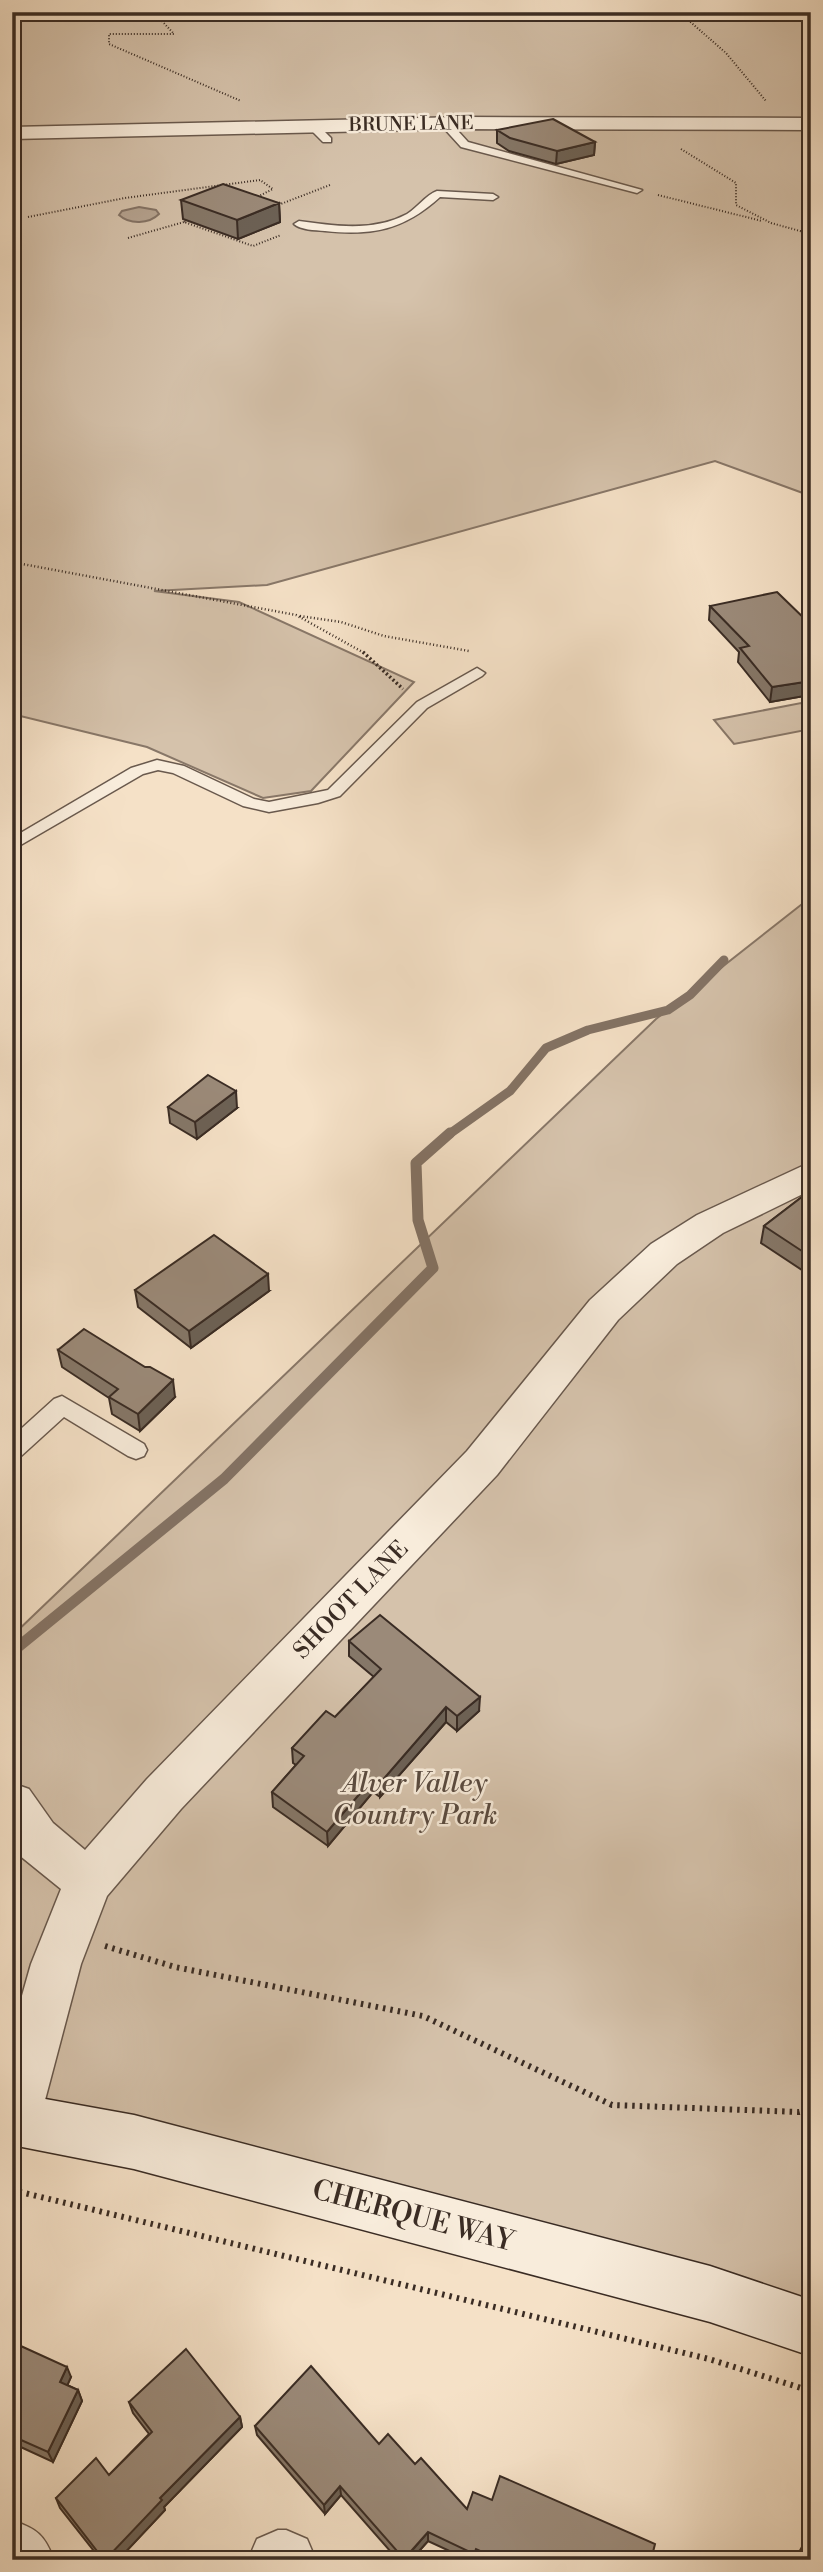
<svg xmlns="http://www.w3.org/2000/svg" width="823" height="2572" viewBox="0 0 823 2572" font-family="'Libre Bodoni',serif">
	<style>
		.green { fill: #d5c2ab; stroke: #887768; stroke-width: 2 }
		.water { fill: #b5a390; stroke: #847365; stroke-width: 2 }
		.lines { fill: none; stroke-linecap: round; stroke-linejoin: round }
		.stream-far1 { stroke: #847365; stroke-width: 9 }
		.stream { stroke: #847365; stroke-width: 11 }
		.lane-casing { stroke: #69594d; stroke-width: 3 }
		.street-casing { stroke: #69594d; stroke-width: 3 }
		.secondary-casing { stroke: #3a2c24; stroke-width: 3 }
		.path-far3 { stroke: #3a2c24; stroke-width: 2; stroke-dasharray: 1 2; stroke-linecap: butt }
		.path-far2 { stroke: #3a2c24; stroke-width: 2.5; stroke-dasharray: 1 2.5; stroke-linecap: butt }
		.path-far1 { stroke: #3a2c24; stroke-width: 3.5; stroke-dasharray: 2 2.5; stroke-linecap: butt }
		.path { stroke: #3a2c24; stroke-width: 6; stroke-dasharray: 2.5 5; stroke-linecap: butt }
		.lane { fill: #f8ecdb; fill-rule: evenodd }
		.street { fill: #f8ecdb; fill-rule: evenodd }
		.secondary { fill: #f8ecdb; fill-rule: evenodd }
		.wall { fill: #857768; stroke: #3a2c24; stroke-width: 2 }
		.shaded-wall { fill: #6c6155; stroke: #3a2c24; stroke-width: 2 }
		.building { fill: #9b8a79; stroke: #3a2c24; stroke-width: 2 }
		.labels { text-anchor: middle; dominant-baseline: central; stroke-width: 5; stroke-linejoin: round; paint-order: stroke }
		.far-street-label { font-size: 19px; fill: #3a2c24; stroke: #f8ecdb }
		.street-label { font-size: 23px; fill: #3a2c24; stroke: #f8ecdb }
		.near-park-label { font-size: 28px; font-style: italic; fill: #594a3f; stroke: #f8ecdb }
		.near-street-label { font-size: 28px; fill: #3a2c24; stroke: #f8ecdb }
	</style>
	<rect width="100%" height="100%" fill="#f5e1c7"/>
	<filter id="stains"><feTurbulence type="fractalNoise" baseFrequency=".00286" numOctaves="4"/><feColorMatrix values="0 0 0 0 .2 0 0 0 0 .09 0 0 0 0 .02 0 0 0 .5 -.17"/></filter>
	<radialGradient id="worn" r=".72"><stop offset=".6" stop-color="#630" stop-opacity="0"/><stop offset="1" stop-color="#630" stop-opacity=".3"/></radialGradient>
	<path class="green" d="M12,12h799v484l-96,-35 -448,124 -113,6 85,11 175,80 -103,109 -48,7 -116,-51 -135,-33z
		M801,703l10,11v15l-77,15 -20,-24z
		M811,897v1402l-677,-157 -122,-19v-487l644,-617z"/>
	<path class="water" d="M139,207l17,3 3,4c-10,10 -29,11 -40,1l3,-4z"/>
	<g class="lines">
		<path class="stream-far1" d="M448,1135l62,-44 36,-43 42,-18 80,-20 22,-15 34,-35"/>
		<path class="stream" d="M18,1647l206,-168 209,-211 -15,-48 -2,-57 34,-30"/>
		<g class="lane-casing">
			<path id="lane" d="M441,121h8l19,21 174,48 -5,3 -176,-46 -20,-22z
				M309,124h8l14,14v4h-8l-14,-14z
				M437,191l56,3 5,3 -5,3 -53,-3c-36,33 -68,39 -115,34 -11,-1 -24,-1 -31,-7l5,-3c36,5 74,11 108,-7 11,-7 19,-19 30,-23z
				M477,668l8,5 -3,3 -55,32 -87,88 -22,7 -49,9 -26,-6 -70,-33 -15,-3 -15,4 -131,76v-12l119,-70 26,-8 27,6 70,33 15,3 59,-12 89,-88z
				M62,1396l82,48 3,6 -3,6 -8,3 -8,-3 -64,-39 -44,40 -8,3v-23l42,-38z"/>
		</g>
		<g class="street-casing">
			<path id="street" d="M464,117l347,1v12l-347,-1 -452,10v-12z
				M811,1162v28l-88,43 -46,31 -59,56 -121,155 -316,334 -74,87 -26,68 -41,155 -7,19 -21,7v-114l19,-67 30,-75 -42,-34 -7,-11v-61l17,6 24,34 32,27 62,-71 320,-328 123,-151 61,-56 46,-29z
				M12,2520c26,10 32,14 42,40h-42z
				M278,2530h8l21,9 9,21h-68l9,-21z"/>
		</g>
		<g class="secondary-casing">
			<path id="secondary" d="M12,2093l122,22 576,151 101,34v56l-101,-34 -576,-153 -122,-24z"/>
		</g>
		<path class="path-far3" d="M115,12l46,8 13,14h-65v10l132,57
			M679,12l47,41 40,48
			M681,149l55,34v22l35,18 40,11
			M658,195l104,26
			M273,207l57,-22
			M28,217l97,-19 135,-18 13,9 -18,9
			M188,220l-4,2 69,24 28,-11
			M128,238l56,-16"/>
		<path class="path-far2" d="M17,563l279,52 70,39
			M300,616l41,6 43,14 85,15"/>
		<path class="path-far1" d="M363,652l40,37"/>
		<path class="path" d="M105,1946l70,21 248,49 189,89 187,7 12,-3
			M12,2190l697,169 102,32"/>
		<use href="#lane" class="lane"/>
		<use href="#street" class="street"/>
		<use href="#secondary" class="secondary"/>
	</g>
	<path class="wall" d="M497,130l98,12 -1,13 -38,9 -47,-13 -12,-8z
		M181,200l98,3 1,19 -42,17 -55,-20z
		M710,606l101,19v71l-1,-1 -40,7 -32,-40 1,-10 -30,-32z
		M168,1107l69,1 -40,31 -27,-16z
		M811,1190v86l-50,-33 3,-17z
		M135,1290l134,1 -78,57 -53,-41z
		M58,1350l117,47 -35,34 -28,-17 -3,-16 -47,-31z
		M349,1641l130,70 -22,20 -11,-9 -66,75 -7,-5 -45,54 -55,-39 -1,-15 24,-27 -3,-2 -1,-15 43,-31 39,-40 -25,-21z
		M12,2342l59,35 -4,8 11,5 4,11 -29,61 -41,-19z
		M129,2402l111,15 2,10 -78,80 1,3 -47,50h-17l-41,-52 -4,-10 53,-23 40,-41 -16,-21z
		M255,2426l124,18 36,20 52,45 25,-9 159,60h-171l-5,-3 -1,3h-5l-41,-19 -17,19h-13l-57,-65 -16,19 -68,-79z
		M803,2545l8,15h-14l1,-6z"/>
	<path class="shaded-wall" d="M595,142l-1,13 -38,9 1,-13z
		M279,203l1,19 -42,17 -1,-19z
		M811,681l-1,14 -40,7 2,-15z
		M236,1091l1,17 -40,31 -2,-17z
		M268,1274l1,17 -78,57 -2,-17z
		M173,1380l2,17 -35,34 -2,-17z
		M480,1697l-1,14 -22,20v-15z
		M446,1707v15l-66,75v-14z
		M373,1778v14l-45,54 -1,-14z
		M67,2367l4,10 -7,16 -4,-11z
		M78,2390l4,11 -29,61 -5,-10z
		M240,2417l2,10 -78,80 1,3 -47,50h-13l55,-62z
		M340,2486l1,9 -16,19 -1,-9z
		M428,2532v9l-17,19h-7z"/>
	<path class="building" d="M553,119l42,23 -38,9 -47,-13 -13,-8z
		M223,184l56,19 -42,17 -56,-20z
		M777,592l34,33v56l-39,6 -32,-39 9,-2 -39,-40z
		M208,1075l28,16 -41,31 -27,-15z
		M811,1190v67l-47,-31z
		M214,1235l54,39 -79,57 -54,-41z
		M84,1329l61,38h5l23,13 -35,34 -29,-17 9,-8 -60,-39z
		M380,1615l100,82 -23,19 -11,-9 -66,76 -7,-5 -46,54 -55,-40 32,-36 -12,-8 34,-37 9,6 46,-48 -32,-28z
		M12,2342l55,25 -7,15 18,8 -30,62 -36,-16z
		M186,2349l54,68 -80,81 2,2 -57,60h-1l-48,-62 40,-40 13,17 43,-43 -23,-30z
		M311,2366l68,78 9,-10 27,30 6,-6 46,51 6,-17 19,8 8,-24 155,68 -4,16h-151l-24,-11 -2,5 -46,-22 -24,27 -64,-73 -16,19 -69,-79z
		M803,2545l8,2v13h-10z"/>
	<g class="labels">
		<g class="far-street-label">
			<text transform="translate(411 124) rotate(-1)">BRUNE LANE</text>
		</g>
		<g class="street-label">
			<text transform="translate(351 1600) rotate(-46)">SHOOT LANE</text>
		</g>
		<g class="near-park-label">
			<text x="415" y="1783">Alver Valley<tspan x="415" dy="32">Country Park</tspan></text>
		</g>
		<g class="near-street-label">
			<text transform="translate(413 2216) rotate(15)">CHERQUE WAY</text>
		</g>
	</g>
	<rect width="823" height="2572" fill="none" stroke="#f5e1c7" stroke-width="42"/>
	<rect x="14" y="14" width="795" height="2544" fill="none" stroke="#3a2c24" stroke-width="3.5"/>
	<rect x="21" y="21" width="781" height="2530" fill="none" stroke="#3a2c24" stroke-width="2"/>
	<rect width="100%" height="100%" filter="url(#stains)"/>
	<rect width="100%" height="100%" fill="url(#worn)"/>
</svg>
